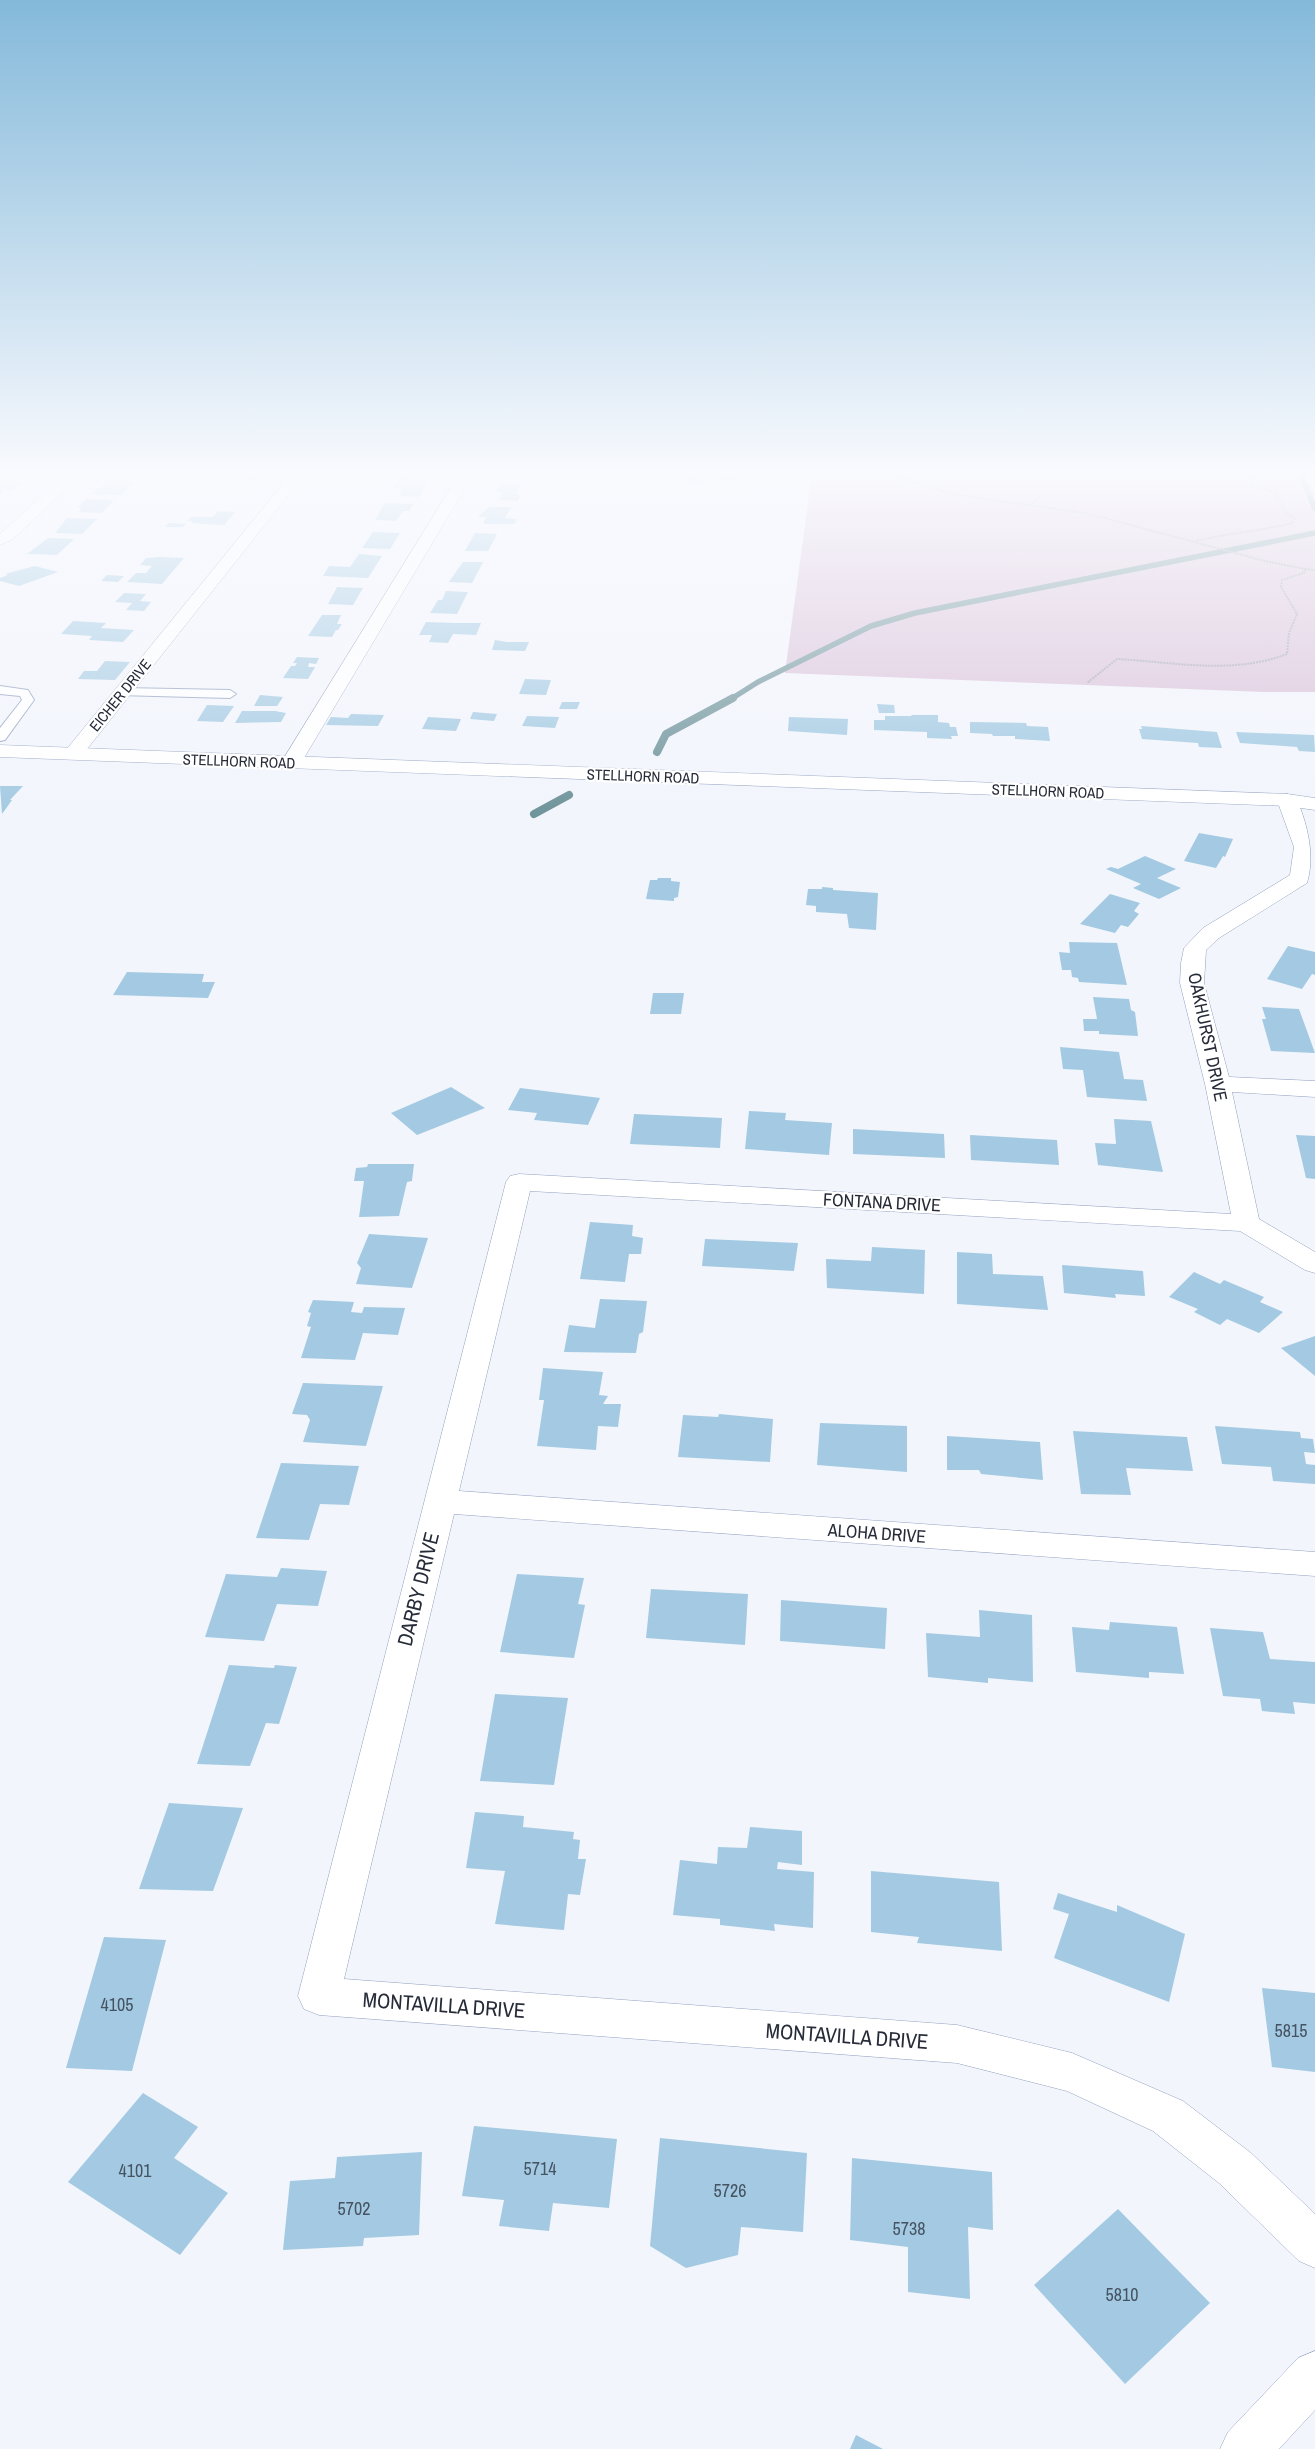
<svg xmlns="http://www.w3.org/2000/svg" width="1315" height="2449" viewBox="0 0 1315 2449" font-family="'Archivo Narrow',sans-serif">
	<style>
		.green { fill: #dac2d9 }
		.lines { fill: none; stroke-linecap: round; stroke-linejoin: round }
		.stream-far1 { stroke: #6f949b; stroke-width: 5.5 }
		.stream { stroke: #6f949b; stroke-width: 8 }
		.building { fill: #a3cae2 }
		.service-casing { stroke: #93a1c0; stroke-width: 2 }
		.minor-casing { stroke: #93a1c0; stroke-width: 1 }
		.primary-casing { stroke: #93a1c0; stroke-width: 1 }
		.path { stroke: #a4a8b1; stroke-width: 2; stroke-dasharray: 2 1; stroke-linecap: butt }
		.service { fill: #fff; fill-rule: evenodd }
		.minor { fill: #fff; fill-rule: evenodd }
		.primary { fill: #fff; fill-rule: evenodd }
		.labels { text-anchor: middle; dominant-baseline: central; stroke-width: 4.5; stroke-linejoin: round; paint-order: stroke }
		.far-street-label { font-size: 15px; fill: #262b38; stroke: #fff }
		.street-label { font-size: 18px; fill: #262b38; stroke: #fff }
		.near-number-label { font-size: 18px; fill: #455362 }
		.near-street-label { font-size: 21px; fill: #262b38; stroke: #fff }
	</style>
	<rect width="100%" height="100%" fill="#f2f5fc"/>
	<path class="green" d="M812,473h490l13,19v200h-51l-479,-19z"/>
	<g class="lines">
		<path class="stream-far1" d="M1300,473l15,36
			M731,699l27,-17 113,-56 44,-13 400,-80"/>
		<path class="stream" d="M657,752l9,-18 67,-36
			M534,814l35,-19"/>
	</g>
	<path class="building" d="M113,473h26l-5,5 -25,-1z
		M226,473h41l-4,4h-5l-3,3 -18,-1 3,-3 -12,1 1,-2h-5z
		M510,473h19l-3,4h-17z
		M716,473h16l9,1 -2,6 -25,1z
		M400,477l24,1 -3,5h6l-8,14 -20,-1 3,-7 -9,-1z
		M687,477l19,1 -1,6 -19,-1z
		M0,482l21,1 -9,8 -8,-1 -4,4z
		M108,482l25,1 -13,12 -28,-1z
		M500,484l21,1 -5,10h4l-2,6 -19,-1 4,-7 -7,-1z
		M86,499l28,1 -12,13 -24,-1 4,-4 -4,-1z
		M385,503l29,1 -5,7h-6l-7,10 -21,-1z
		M489,507h22l-6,11 12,1 -3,5h-31l3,-7h-8z
		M218,511l17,1 -11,13 -33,-2 2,-2h-6l4,-4h22z
		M67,518l30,1 -15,15 -27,-1z
		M168,523l18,1 -3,3h-18z
		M373,532l27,1 -10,16 -28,-1z
		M475,533l22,1 -9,17h-23z
		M48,538l26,1 -17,16 -30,-1z
		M359,554l23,2 -14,22 -45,-2 6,-10 21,1z
		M146,558l14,-1 24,1 -22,26 -35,-2 9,-9h10l6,-7 -12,-1z
		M463,562h20l-11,21 -23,-1z
		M35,566l23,6 -39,14 -19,-5v-3l8,-3 -3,-1z
		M107,575l17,1 -6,6 -17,-1z
		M337,587l26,1 -10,17 -25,-1z
		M446,591l22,1 -11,22 -27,-1 8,-13h4z
		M124,593l22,1 -6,7 11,1 -7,9 -18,-1 6,-7 -17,-1z
		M322,615h19l-4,9h5l-4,6h-2l-4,7 -24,-1z
		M73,621l33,2 -5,5 33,2 -11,12 -34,-2 3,-4 -31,-2z
		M426,622l30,1h25l-5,12 -23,-1 -5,9 -19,-1 3,-7h-13z
		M495,640l12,2h22l-4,9 -33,-1z
		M297,657l22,1 -3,6 -7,-1 -1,4h7l-7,12 -25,-1 8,-12h4l2,-3h-4z
		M105,661l25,1 -15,18 -37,-1 6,-8h13z
		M525,679l26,1 -5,15 -27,-1z
		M260,695l23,2 -6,9h-23z
		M562,702h18l-3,7h-18z
		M877,704l17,1 1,8h-16z
		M207,705l27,1 -11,16 -26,-1z
		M242,711h33l11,2 -5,9 -46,1z
		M473,712l24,2 -3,7 -24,-2z
		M351,714l33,1 -6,11 -52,-1 5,-8 17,1z
		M911,715h27v7l11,1 1,4h6l2,9h-7l1,3 -25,-1v-6l-53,-2v-10h11v-4h27z
		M527,716l32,1 -4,11 -33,-2z
		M428,717l33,2 -5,12 -34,-2z
		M789,717l59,2 -1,16 -59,-4z
		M970,722l56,1 1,3 21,1 2,14 -35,-2v-3h-22l-1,-2 -22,-1z
		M1141,726l76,6 5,16 -23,-1 -1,-4 -56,-4 -3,-10h3z
		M1236,732l78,3 1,17 -16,-1 -2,-4 -57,-4z
		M0,786h23l-13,14h2l-10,14z
		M1199,833l34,6 -8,18 -2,-1 -7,12 -32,-7z
		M1145,856l31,13 -19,9 24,10 -22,11 -26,-11 8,-4 -35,-15 5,-2 7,2z
		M658,878h13v3l9,1 -2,15 -4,1v3l-28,-2 4,-19h7z
		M822,887l11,1v2l45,3 -2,37 -27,-2 -2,-14 -31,-2v-6l-10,-1 2,-16h14z
		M1110,894l30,9 -6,8 5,3 -11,13 -7,-2 -6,8 -35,-9z
		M1069,942l48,1 10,42 -48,-3 -1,-4 -6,-1 -1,-7h-9l-3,-18 11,1z
		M1288,946l27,6v23l-3,-1 -10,15 -35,-10z
		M127,972l77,2 -2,8h13l-7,16 -95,-3z
		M653,993h31l-3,21h-31z
		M1093,997l36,2 2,11 4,2 3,24 -39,-2v-3h-15l-1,-12h14z
		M1262,1007l37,2 16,44 -44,-2 -9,-32h4z
		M1060,1047l59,5 5,27 19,1 4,21 -60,-4 -4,-27 -20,-1z
		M451,1087l34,21 -68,27 -26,-22z
		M520,1088l80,10 -12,27 -54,-5 3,-7 -29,-3z
		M749,1111l37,2 -1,7 47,3 -3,32 -84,-6z
		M634,1114l88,4 -2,30 -90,-4z
		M1114,1119l37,2 12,51 -65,-7 -3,-22 21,1z
		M853,1129l91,5 1,24 -92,-4z
		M970,1135l87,5 2,25 -88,-5z
		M1296,1135l19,1v43l-9,-1z
		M368,1164h46l-2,17 -5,1 -8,34 -40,1 5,-36h-10l2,-13 11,-1z
		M590,1222l43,3 -1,11 11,2 -2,16h-12l-4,28 -45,-3z
		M369,1234l59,4 -16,50 -56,-4 5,-16 -4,-5z
		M705,1239l93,4 -4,28 -92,-5z
		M872,1247l53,3 -1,44 -97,-6 -1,-29 45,2z
		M957,1252l35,2 1,20 50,2 5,34 -91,-6z
		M1062,1265l81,6 2,25 -30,-2 1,4 -52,-5z
		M1194,1272l26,12 4,-4 40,17 -4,5 23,10 -24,21 -32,-14 -7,6 -26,-13 4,-3 -29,-12z
		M600,1299l47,2 -4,31 -4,2 -3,19 -72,-1 5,-27 26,3z
		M313,1300l41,2 -3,10 11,1 2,-6 41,1 -7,27 -35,-2 -8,27 -54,-2 10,-31 -4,-1 4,-13 -3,-1z
		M1315,1336v40l-34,-28z
		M543,1368l60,4 -4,23 9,1 -5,8h18l-3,23 -20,-1 -2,24 -59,-4 7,-46h-5z
		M303,1383l80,3 -17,60 -63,-4 7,-22 -3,-5 -15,-1z
		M719,1414l54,5 -3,43 -92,-5 5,-42 35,2z
		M820,1423l87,3v46l-90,-7z
		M1215,1426l85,6 1,6 12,1 2,14 -11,-1 2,12 9,1v19l-42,-3 -2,-14 -49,-3z
		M1073,1431l114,6 6,34 -67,-3 5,27 -50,-1z
		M947,1436l93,6 3,38 -62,-6 -2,-4h-32z
		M281,1463l78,3 -10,39 -29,-1 -11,36 -53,-2z
		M281,1568l46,3 -9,35 -41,-2 -13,37 -59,-4 21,-63 51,3z
		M517,1574l67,4 -6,26 7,1 -11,53 -74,-6z
		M651,1589l97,5 -3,51 -99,-7z
		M781,1600l106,8 -2,41 -105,-8z
		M979,1610l53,5 1,67 -45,-4v5l-60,-6 -2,-44 54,4z
		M1110,1622l67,5 7,47 -35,-2v6l-73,-6 -4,-45 37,3z
		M1210,1628l53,4 7,27 45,3v42l-22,-2 2,12 -33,-3 -2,-12 -37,-3z
		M229,1665l45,3 1,-3 22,2 -18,57 -13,-1 -16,43 -53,-2z
		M495,1694l73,4 -14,87 -74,-4z
		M169,1803l74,5 -30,83 -74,-2z
		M475,1812l49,4 -1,11 51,5 -1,7 7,1 -2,19h8l-6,36 -12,-1 -4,36 -69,-6 10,-53 -39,-3z
		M750,1827l52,4v34l-24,-3 -1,7 37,3 -1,56 -39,-4 1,7 -55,-6v-6l-47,-4 7,-55 37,4 1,-17 29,1z
		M871,1871l128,11 3,69 -85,-8 2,-6 -48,-5z
		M1058,1893l59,19v-7l68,29 -16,68 -115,-44 15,-44 -16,-5z
		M104,1937l62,3 -34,131 -66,-3z
		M1262,1988l53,5v79l-43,-5z
		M143,2093l55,34 -24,31 54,35 -48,62 -112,-73z
		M474,2126l143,13 -8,69 -56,-5 -4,28 -50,-5 5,-26 -42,-4z
		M660,2138l147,15 -4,79 -62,-5 -3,28 -52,13 -36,-22z
		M422,2152l-3,83 -55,3 -1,8 -80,4 7,-69 45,-3 2,-21z
		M852,2158l140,14 1,58 -25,-3 2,72 -62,-7v-45l-58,-7z
		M1118,2209l92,94 -85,81 -91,-99z
		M856,2435l27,14h-33z"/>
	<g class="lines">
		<g class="service-casing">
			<path id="service" d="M0,686l28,4 6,10 -29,40 -5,1v-13l22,-28 -2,-4 -20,-2z
				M122,688l108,2 6,4 -6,4 -112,-3 -2,-3z"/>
		</g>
		<g class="minor-casing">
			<path id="minor" d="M9,473h74l-70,66 -13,6v-11l61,-55 -45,-2z
				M292,473h14l-226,285h-14l-3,-4 3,-4z
				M460,473h14l-173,290 -3,4h-14l-3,-4z
				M1287,794l7,2 3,4c11,26 18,56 10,83l-88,55 -13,12 -2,33 25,94 86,4v16l-83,-5 27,127 56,33v21l-10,-3 -65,-39 -710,-40 -71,300 856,61v24l-861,-62 -110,465 613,46 115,28 111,48 68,52 64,61v54l-16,-7 -80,-78 -66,-52 -86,-40 -110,-28 -638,-48 -15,-6 -6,-13 208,-814 4,-6 9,-2 712,40 -26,-130 -25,-101 1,-20 3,-15 19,-20 87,-53 4,-28 -17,-47 3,-4z
				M1315,2351v59l-36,39h-59l8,-17 70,-74z"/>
		</g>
		<g class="primary-casing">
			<path id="primary" d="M0,745l1287,49 28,4v12l-28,-4 -1287,-49z"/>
		</g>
		<path class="path" d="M884,473l69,21 137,20 175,47 40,8 -1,4 -22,7 -1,7 16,27 -8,19 -2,21c-55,21 -113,8 -170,5l-30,24
			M1030,505l12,-10
			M1196,541c32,-8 65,-10 97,-18l2,-5 -9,-5 -10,-20 -23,-7 -3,-5 10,-6 -3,-2
			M1305,569l10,1"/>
		<use href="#service" class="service"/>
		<use href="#minor" class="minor"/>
		<use href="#primary" class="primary"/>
	</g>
	<linearGradient id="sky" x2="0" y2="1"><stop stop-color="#84b9da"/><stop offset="0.58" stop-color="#f9fafe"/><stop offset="1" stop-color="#f9fafe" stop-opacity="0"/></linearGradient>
	<rect width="1315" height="816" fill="url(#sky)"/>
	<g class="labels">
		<g class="far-street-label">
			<text transform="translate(120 695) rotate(-51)">EICHER DRIVE</text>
			<text transform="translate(239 761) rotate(2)">STELLHORN ROAD</text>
			<text transform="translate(643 776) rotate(2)">STELLHORN ROAD</text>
			<text transform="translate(1048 791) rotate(2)">STELLHORN ROAD</text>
		</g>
		<g class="street-label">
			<text transform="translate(1208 1037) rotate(78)">OAKHURST DRIVE</text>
			<text transform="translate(882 1202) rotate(3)">FONTANA DRIVE</text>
			<text transform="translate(877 1533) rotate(4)">ALOHA DRIVE</text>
		</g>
		<g class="near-number-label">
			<text x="117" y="2004">4105</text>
			<text x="1291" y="2030">5815</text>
			<text x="540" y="2168">5714</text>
			<text x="135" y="2170">4101</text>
			<text x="730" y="2190">5726</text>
			<text x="354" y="2208">5702</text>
			<text x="909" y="2228">5738</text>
			<text x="1122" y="2294">5810</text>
		</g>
		<g class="near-street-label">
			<text transform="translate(418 1589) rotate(-76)">DARBY DRIVE</text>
			<text transform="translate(444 2005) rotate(4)">MONTAVILLA DRIVE</text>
			<text transform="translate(847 2036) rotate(4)">MONTAVILLA DRIVE</text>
		</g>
	</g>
</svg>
